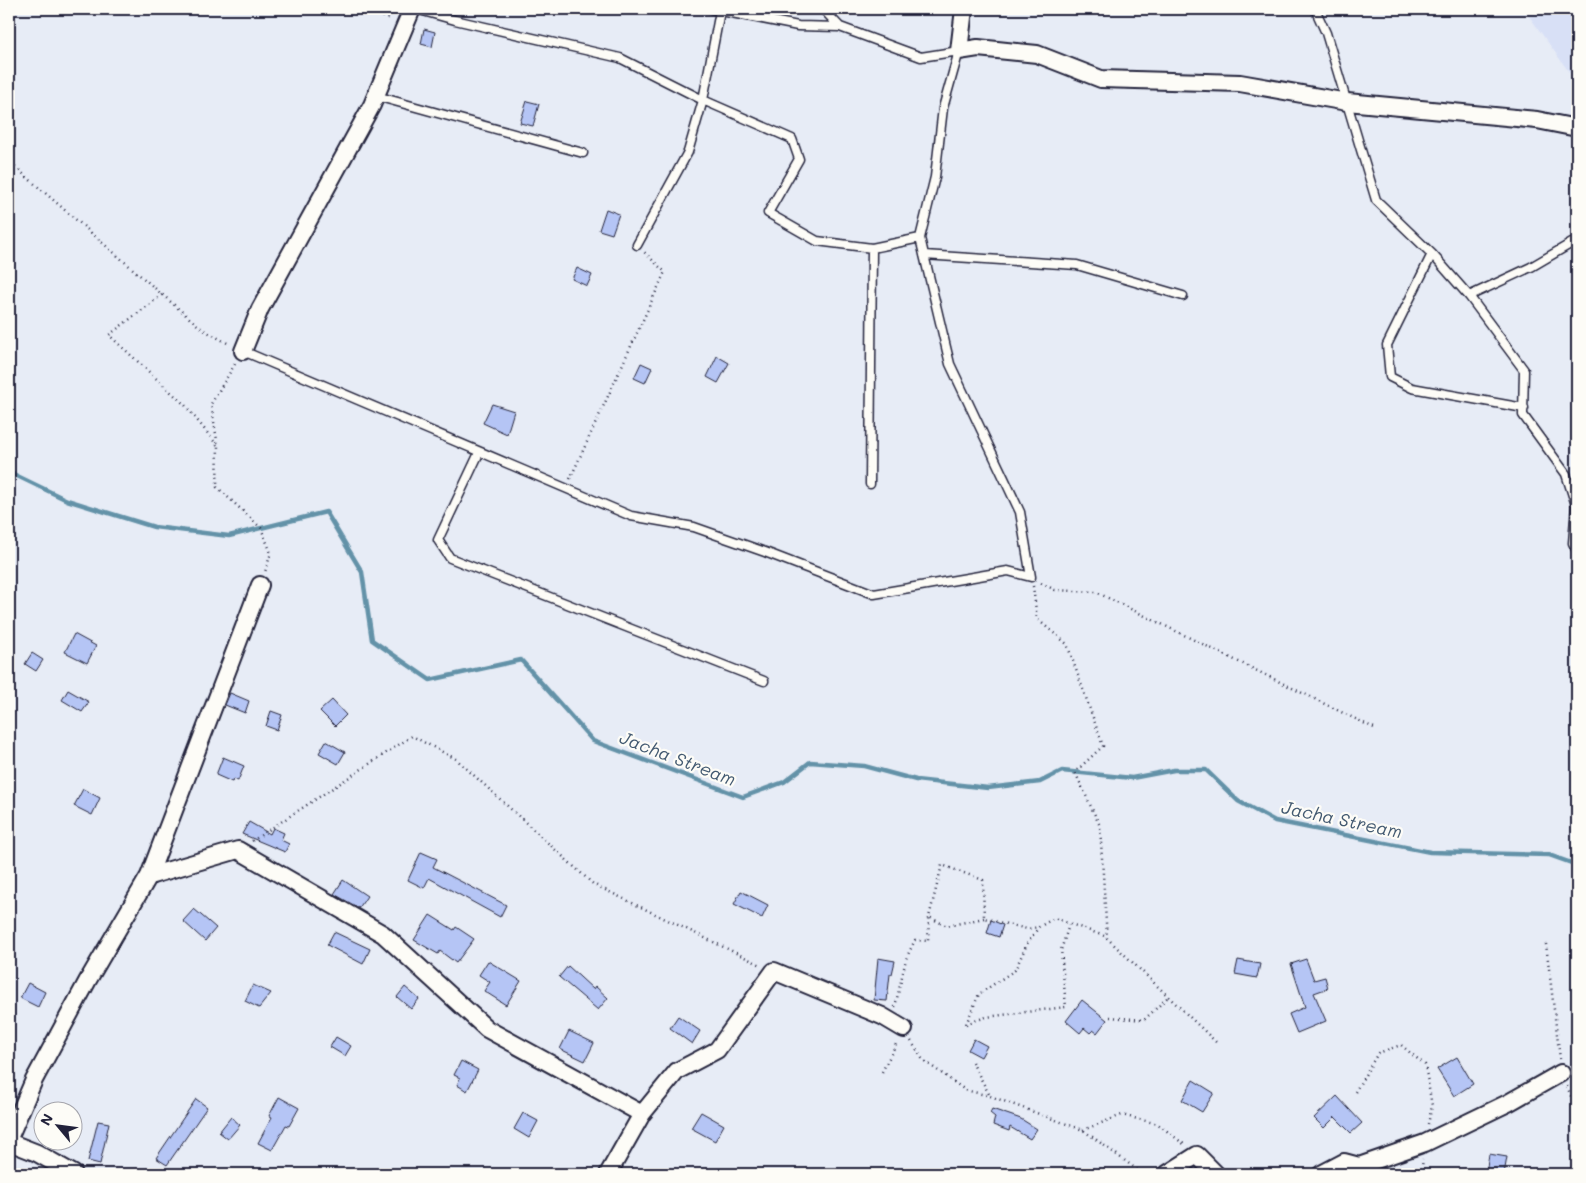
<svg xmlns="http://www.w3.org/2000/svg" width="1586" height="1183" viewBox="0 0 1586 1183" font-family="Mali,sans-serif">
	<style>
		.built { fill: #d8e0f6 }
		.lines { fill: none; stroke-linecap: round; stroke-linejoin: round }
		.stream { stroke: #6492a8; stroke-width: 4.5 }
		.building { fill: #b5c5f5; stroke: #22223b }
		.service-casing { stroke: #22223b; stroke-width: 11 }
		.minor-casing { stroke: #22223b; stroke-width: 20 }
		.path { stroke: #22223b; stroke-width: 2.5; stroke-dasharray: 1 4; stroke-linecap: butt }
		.service { stroke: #fdfcf7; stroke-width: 8 }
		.minor { stroke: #fdfcf7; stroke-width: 16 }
		.labels { text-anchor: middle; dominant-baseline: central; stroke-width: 4.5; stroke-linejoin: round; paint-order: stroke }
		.water-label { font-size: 18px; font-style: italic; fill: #435a71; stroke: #fdfcf7 }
	</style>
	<rect width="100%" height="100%" fill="#e7ecf6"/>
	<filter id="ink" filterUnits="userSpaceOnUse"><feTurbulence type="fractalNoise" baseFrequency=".02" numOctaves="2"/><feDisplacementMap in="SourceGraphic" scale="10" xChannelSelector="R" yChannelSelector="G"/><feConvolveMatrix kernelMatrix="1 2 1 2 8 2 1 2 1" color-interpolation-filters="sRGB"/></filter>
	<g filter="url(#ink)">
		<path class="built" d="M1524,9h53v74z"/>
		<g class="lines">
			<path class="stream" d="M9,472l58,28 87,27 75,9 97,-24 36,60 10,68 58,40 91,-20 72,81 150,56 41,-15 26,-20 54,4 52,14 72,8 52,-6 22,-11 70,7 42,-8h32l32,31 37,20 155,31 119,3 28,10"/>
		</g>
		<path class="building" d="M424,29l11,3 -3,15 -11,-3z
			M527,101l12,3 -6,22 -13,-3z
			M606,209l13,5 -7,20 -13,-4z
			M577,268l15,7 -5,11 -15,-7z
			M717,356l12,7 -11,20 -11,-6z
			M641,363l11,5 -7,15 -11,-5z
			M492,404l22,7 -7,23 -24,-11z
			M74,634l22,12 -9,17 -22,-11z
			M32,653l11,7 -7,11 -11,-7z
			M68,690l21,12 -7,10 -20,-12z
			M230,693l19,8 -4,12 -20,-8z
			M332,700l14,15 -11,11 -15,-15z
			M271,711l11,4 -5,15 -11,-4z
			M326,741l19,11 -7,12 -19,-11z
			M223,757l21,9 -6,15 -4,-2 -2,3 -16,-7z
			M83,789l17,9 -8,17 -18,-9z
			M249,822l21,12 3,-6 11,5 -3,7 8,4 -4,8 -43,-18z
			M421,852l16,7 -4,8 73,38 -6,12 -71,-39 -5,10 -16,-8z
			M343,880l24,16 -8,12 -25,-14z
			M741,891l27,14 -6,13 -28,-14z
			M194,909l22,19 -11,13 -22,-20z
			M430,915l24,15 2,-3 18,12 -18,24 -16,-12 -2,3 -24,-14z
			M991,920l12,5 -4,12 -12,-4z
			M334,932l36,17 -7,15 -36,-19z
			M878,958l17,3 -3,13h-2l-3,27 -13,-1z
			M1306,959l8,21 11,-3 3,11 -14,5 12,28 -29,12 -8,-19 16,-7 -14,-43z
			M1238,960l22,4 -3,14 -22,-4z
			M488,961l33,20 -15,24 -22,-14 6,-9 -11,-7z
			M568,966l25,23 2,-3 13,12 -10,12 -39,-33z
			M28,983l17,9 -7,15 -18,-9z
			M253,985l18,8 -12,15 -14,-7z
			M405,987l14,12 -8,10 -14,-12z
			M1082,1000l25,20 -10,13 -4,-3 -3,3 -6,-5 -4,5 -14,-12z
			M678,1016l22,15 -8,13 -22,-16z
			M569,1031l25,12 -9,18 -25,-12z
			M336,1037l15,9 -6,10 -15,-9z
			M974,1039l13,7 -6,11 -13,-7z
			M1457,1057l16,27 -19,12 -17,-27z
			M461,1061l17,9 -11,21 -10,-6 3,-7 -6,-3z
			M1193,1080l21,13 -12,19 -20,-12z
			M1337,1096l25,27 -11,10 -16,-16 -11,11 -10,-10z
			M279,1097l20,11 -10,18 -3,-1 -14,25 -14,-7 14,-26 -3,-1z
			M196,1099l11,8 -40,58 -11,-7z
			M992,1109l29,10 16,10 -7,10 -20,-12 -1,4 -16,-6 2,-8 -5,-4z
			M701,1112l23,13 -9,16 -24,-13z
			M523,1113l15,8 -9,17 -15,-9z
			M231,1117l9,8 -12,14 -9,-7z
			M98,1121l11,2 -9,41 -12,-3z
			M1489,1154l18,3 -3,17h-18z"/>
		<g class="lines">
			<g class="service-casing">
				<path id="service" d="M416,9l39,11 165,38 83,42 89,39 7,20 -31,54 49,28 55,7
					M711,9l87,17 42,1
					M1315,9l11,24 50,167 56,54 -45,91 3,32 22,11 112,20
					M376,96l207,57
					M637,245l51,-93 15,-52 17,-89
					M1432,254l37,42 55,74 -1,45 43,59 10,31 -3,38 4,8
					M924,255l153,10 106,31
					M1469,296l62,-29 46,-27
					M243,351l388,165 63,11 71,25 109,42 134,-23 23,6 -11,-65 -70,-148 -30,-126 15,-61 8,-69 16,-57 -38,6 -81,-30 -17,-18
					M479,453l-41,87 12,18 314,123
					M870,484l2,-236 48,-10"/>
			</g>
			<g class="minor-casing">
				<path id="minor" d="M964,9l-5,42 19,-3 59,6 64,25 139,4 107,19 190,18 40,8
					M243,351l17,-42 112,-204 40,-96
					M149,876l89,-26 145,84 104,95 155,85
					M9,1138l25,-58 54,-100 61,-104 111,-291
					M9,1142l28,11 37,21
					M608,1174l34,-60 35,-43 40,-21 57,-79 108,45 22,13
					M1167,1174l30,-19 19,19
					M1321,1174l23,-12 15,4 66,-23 83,-40 53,-30"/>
			</g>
			<path class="path" d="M359,9l32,10
				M9,159l12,13 181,157 27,15
				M162,295l-53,40 76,70 32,40
				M235,364l-24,40 7,42 -1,41 44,41 10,25 -6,19
				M570,479l95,-207 -21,-20
				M1041,583l14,7 41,2 280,137
				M1033,586l4,33 30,25 36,102 -28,26 25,54 7,112 110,105
				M252,841l160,-105 44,23 137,125 168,81
				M984,918l-37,8 -18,-9 13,-52 41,15 1,38 43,11 12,-2
				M1546,944l14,115
				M895,1007l11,-48 9,-19 13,1 1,-24
				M1110,1017l34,3 25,-24
				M966,1024l13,-30 36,-24 13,-28 11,-15 15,-9 53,19
				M966,1024l20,-7 80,-10 -5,-57 8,-25
				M911,1041l12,19 42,30 25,6 93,34 60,44
				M972,1062l18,34
				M882,1072l15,-30
				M1567,1086l10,26
				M1355,1092l23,-39 23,-8 24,20 7,41 -4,18
				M1083,1130l39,-15 36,9 27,21
				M1421,1174l2,-15"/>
			<use href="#service" class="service"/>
			<use href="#minor" class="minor"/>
		</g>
	</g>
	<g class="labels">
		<g class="water-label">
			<text transform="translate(678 758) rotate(21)">Jacha Stream</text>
			<text transform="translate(1342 819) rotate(12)">Jacha Stream</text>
		</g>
	</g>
	<rect width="1586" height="1183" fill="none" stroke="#fdfcf7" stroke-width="30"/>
	<rect x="15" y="15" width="1556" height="1153" fill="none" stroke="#22223b" stroke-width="2" filter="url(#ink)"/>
	<g transform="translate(58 1126) rotate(299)"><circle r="24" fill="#fdfcf7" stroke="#a5a5ac"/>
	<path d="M0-4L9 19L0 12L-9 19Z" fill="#22223b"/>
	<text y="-8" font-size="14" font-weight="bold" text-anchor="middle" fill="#22223b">N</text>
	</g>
</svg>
